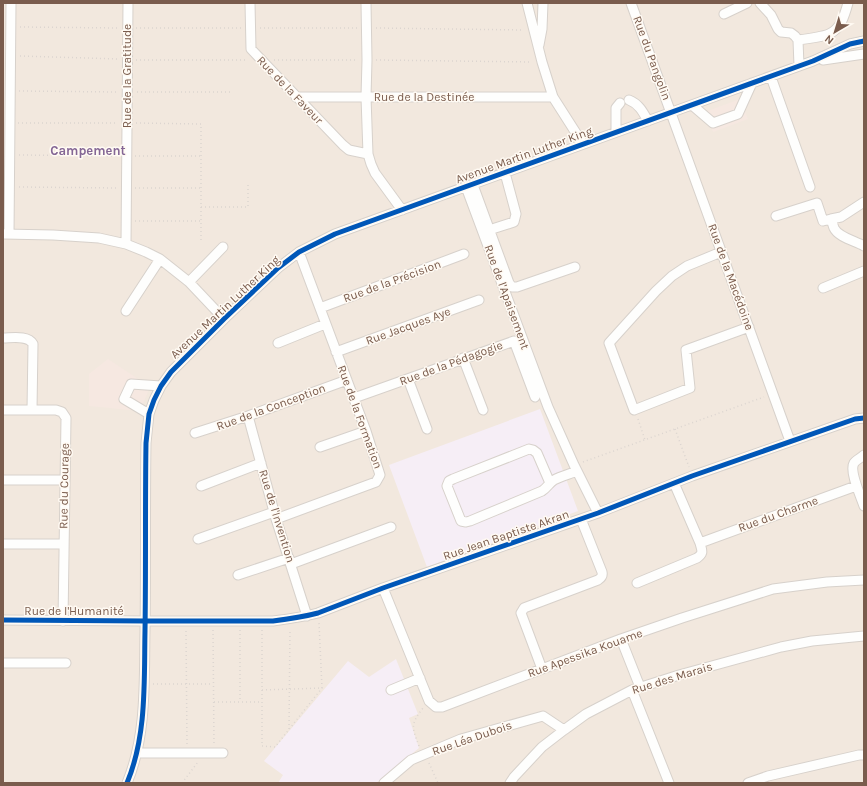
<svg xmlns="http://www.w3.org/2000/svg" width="867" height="786" viewBox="0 0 867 786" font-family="Karla,sans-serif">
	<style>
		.residential { fill: #f2e8de }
		.commercial { fill: #f6e8e1 }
		.education { fill: #f6eef6 }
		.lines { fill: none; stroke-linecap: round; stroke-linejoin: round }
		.minor-casing { stroke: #d7d1cb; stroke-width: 11 }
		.path { stroke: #dcd5d0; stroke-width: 1.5; stroke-dasharray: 1 3; stroke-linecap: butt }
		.minor { stroke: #fefefd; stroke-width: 9 }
		.cycleway-casing { stroke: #fffaf3; stroke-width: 8 }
		.cycleway { stroke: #0057b8; stroke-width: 5 }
		.labels { text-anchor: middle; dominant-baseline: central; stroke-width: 3; stroke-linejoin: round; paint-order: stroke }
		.street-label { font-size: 12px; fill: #7a5c4d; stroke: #fffaf3 }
		.neighbourhood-label { font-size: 13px; font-weight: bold; fill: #846695; stroke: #fffaf3 }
	</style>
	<rect width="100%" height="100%" fill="#f9f5f0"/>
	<path class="residential" d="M3,3h861v780h-861z"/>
	<path class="commercial" d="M740,99l8,20 -35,13 -8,-20z
		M108,359l42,28 -10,24 -51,-5v-32z"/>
	<path class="education" d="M540,409l38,102 -151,56 -38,-102z
		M396,659l22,55 -9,4 10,30 -43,35h-98l5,-8 -19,-14 84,-100 21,16z"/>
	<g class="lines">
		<g class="minor-casing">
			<path id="minor" d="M250,3l1,46 92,96 6,5 19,4
				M366,3l1,57 -1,37 2,57 3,10 4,9 27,37
				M527,3l15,59 11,35 30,47
				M631,3l159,438
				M760,3l11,12 7,14 3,3 10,1 4,3 3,4 1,26
				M724,14l23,-11
				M798,40c8,-1 24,-3 31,-6 12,-5 16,-20 19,-31
				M539,45l3,-16 1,-26
				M823,60l41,-6
				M771,77l39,110
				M296,97h257
				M629,100c10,4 14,12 19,21
				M692,105l21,18 25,-9 14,-31
				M616,132v-24l4,-5
				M473,185l36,98 3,4h5l58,-20
				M466,187l82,220 26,58 24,48
				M776,216l41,-13 6,18 8,-2 10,-2 23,-15
				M831,219c1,3 2,6 3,9 4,9 21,13 30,18
				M489,230l25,-8 2,-8 -11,-41
				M3,234l50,1 46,3 27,6 20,8 14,7 29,23 35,37
				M9,234l2,-231
				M126,244l2,-241
				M721,252l-34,14 -15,10 -16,15 -47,52 25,67 56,-22 -4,-38 63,-23
				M189,282l34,-35
				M823,288l41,-17
				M320,308l144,-54
				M126,311l34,-52
				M3,338c9,0 25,-3 30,6l-1,66
				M278,343l47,-19
				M336,352l143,-52
				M463,358l20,52
				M408,379l19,50
				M354,398l160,-57 21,56
				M3,410h53l6,2 4,6 -3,203
				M149,414l-25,-15 7,-15 30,2
				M248,416l28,103 31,97
				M195,433l53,-17 99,-36
				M320,447l46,-16
				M864,455c-3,3 -8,5 -10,8 -5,8 7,34 10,43
				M3,480h61
				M550,483l-13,-30 -4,-3 -4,-1 -76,30 -4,2 -2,5 14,35 5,1 4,-1 72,-30c5,-3 7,-8 12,-11 7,-4 16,-6 23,-9
				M201,486l60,-23
				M276,519l100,-37 4,-7 -14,-44 -67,-179
				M198,539l76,-27
				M700,543l156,-57
				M3,544h61
				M291,564l100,-37
				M238,575l51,-17
				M637,583l60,-25c7,-5 5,-7 3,-15l-26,-60
				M383,588l46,113 7,6h6l179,-68 61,-21 91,-29 54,-7 37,-2
				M3,620l142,1h128c15,-2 30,-4 45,-8l65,-25 215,-75 94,-37 163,-57 9,-1
				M621,639l19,48
				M3,663h63
				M542,669l-21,-56 3,-5 74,-28c3,-2 5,-4 4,-8l-21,-53
				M391,690l29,-12
				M632,690l37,93
				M137,753h86
				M127,783c20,-48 17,-102 18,-152 1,-63 0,-125 1,-188l3,-29 5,-14 7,-14 10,-14 53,-53 54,-51 21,-16 36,-18 478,-173 37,-17 14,-3
				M384,783l27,-23 50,-21 82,-23 21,14
				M510,783l4,-6 28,-30 22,-17 22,-16 46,-24 47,-15 102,-28 31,-6 52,-5
				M748,783l20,-7 91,-21h5"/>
		</g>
		<path class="path" d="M20,27l98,1
			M136,28h106
			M260,28h98
			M376,28l148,2
			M20,56l98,3
			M136,60h112
			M274,60h84
			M376,60l156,2
			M19,91l100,1
			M137,92h96
			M18,123h100
			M136,123l65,1v119
			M19,155l98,1
			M135,156h66
			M19,187l98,1
			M135,188h66
			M201,207h47v-25
			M135,221h66
			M638,419l7,21
			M675,429l14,38
			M583,462l181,-65
			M213,630l1,115
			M240,630v72
			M262,630v116l13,1 47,-59
			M186,631l1,114
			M153,684h60
			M262,690l60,-2 -3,-65
			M214,702h48
			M289,729l1,-100
			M419,746c-7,-19 -9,-21 4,-38
			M429,763l9,20
			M182,783l16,-21"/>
		<use href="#minor" class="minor"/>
		<g class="cycleway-casing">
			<path id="cycleway" d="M3,620l142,1h128c15,-2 30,-4 45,-8l65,-25 215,-75 94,-37 163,-57 9,-1
				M127,783c20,-48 17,-102 18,-152 1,-63 0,-125 1,-188l3,-29 5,-14 7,-14 10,-14 53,-53 54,-51 21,-16 36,-18 478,-173 37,-17 14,-3"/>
		</g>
		<use href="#cycleway" class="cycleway"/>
	</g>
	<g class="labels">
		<g class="street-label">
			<text transform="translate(652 58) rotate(70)">Rue du Pangolin</text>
			<text transform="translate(127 76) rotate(-90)">Rue de la Gratitude</text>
			<text transform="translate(290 90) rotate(46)">Rue de la Faveur</text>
			<text x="424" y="97">Rue de la Destinée</text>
			<text transform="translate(524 155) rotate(-20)">Avenue Martin Luther King</text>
			<text transform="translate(731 277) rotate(70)">Rue de la Macédoine</text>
			<text transform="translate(392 281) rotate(-20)">Rue de la Précision</text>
			<text transform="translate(507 297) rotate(70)">Rue de l'Apaisement</text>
			<text transform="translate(225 307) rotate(-43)">Avenue Martin Luther King</text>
			<text transform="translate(408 326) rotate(-20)">Rue Jacques Aye</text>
			<text transform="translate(451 363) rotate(-20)">Rue de la Pédagogie</text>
			<text transform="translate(271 407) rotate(-20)">Rue de la Conception</text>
			<text transform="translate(360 417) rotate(70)">Rue de la Formation</text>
			<text transform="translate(64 486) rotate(-89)">Rue du Courage</text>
			<text transform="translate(778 514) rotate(-20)">Rue du Charme</text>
			<text transform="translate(277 516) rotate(73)">Rue de l'Invention</text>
			<text transform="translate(506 535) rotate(-19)">Rue Jean Baptiste Akran</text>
			<text x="74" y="611">Rue de l'Humanité</text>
			<text transform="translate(585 653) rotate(-20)">Rue Apessika Kouame</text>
			<text transform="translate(672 678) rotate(-17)">Rue des Marais</text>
			<text transform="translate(472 738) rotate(-19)">Rue Léa Dubois</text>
		</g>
		<g class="neighbourhood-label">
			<text x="88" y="150">Campement</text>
		</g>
	</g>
	<rect width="867" height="786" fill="none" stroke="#7a5c4d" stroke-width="8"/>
	<g transform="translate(835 32) rotate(218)" stroke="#fffaf3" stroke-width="3" paint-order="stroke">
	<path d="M0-3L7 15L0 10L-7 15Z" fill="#7a5c4d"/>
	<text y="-6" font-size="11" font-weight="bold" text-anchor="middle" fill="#7a5c4d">N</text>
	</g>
</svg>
